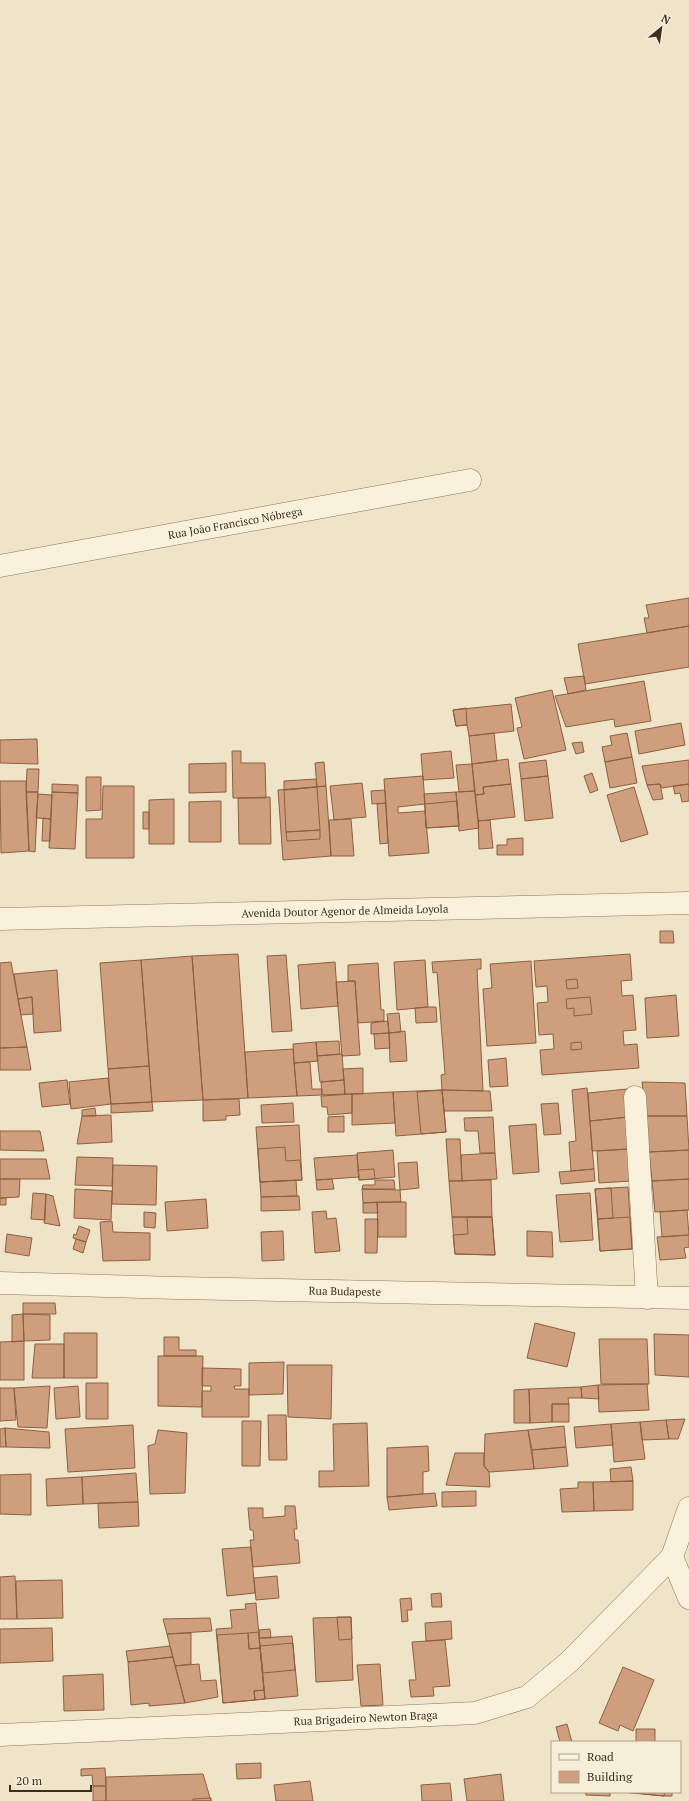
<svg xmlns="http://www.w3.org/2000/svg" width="689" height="1801" viewBox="0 0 689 1801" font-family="'PT Serif',serif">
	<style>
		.building { fill: #cf9f7d; stroke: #8d5f41 }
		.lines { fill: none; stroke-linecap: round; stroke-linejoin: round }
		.minor-casing { stroke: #8d765c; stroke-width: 23 }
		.minor { stroke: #faf1dc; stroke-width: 22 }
		.labels { text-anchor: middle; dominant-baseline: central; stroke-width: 3; stroke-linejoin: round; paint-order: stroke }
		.street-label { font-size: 11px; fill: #3d2e20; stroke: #f7eed8 }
	</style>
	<rect width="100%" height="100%" fill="#f0e4c8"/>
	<path class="building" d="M689,598v28l-42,7 -3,-15h5l-3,-13z
		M689,626v41l-104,17 -7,-40z
		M584,676l2,14 -18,4 -4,-16z
		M644,681l7,40 -36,6 -1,-8 -48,8 -11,-31z
		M552,690l14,60 -42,9 -7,-31 5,-1 -7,-29z
		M511,704l3,27 -45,5 -2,-11 -11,1 -3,-16z
		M466,708l1,17 -11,1 -3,-16z
		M681,723l4,22 -46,9 -4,-23z
		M494,733l3,28 -25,3 -3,-28z
		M627,733l5,24 -27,5 -3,-15 10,-2 -2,-9z
		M37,739l1,25 -38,-1v-23z
		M582,742l2,10 -8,2 -4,-11z
		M232,751h9v12h24l1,35h-33z
		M451,751l3,27 -31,2 -2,-26z
		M632,757l5,26 -27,5 -5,-26z
		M508,759l3,25 -28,3 1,7 -9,1 -3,-31z
		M546,760l2,16 -27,3 -2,-16z
		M689,760v24l-27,4 -2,-4 -13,1 -5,-19z
		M324,762l2,24 -9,1 -2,-24z
		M226,763v29l-37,1v-29z
		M472,764l3,27 -16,1 -3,-27z
		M27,769h12l-1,23h-12z
		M592,773l6,17 -8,3 -6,-17z
		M423,776l2,28 -27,3v6l27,-2 4,42 -40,3 -5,-77z
		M548,776l5,42 -28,3 -4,-42z
		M86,777h15v33l-15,1z
		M316,779l1,8 -33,3v-9z
		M0,781h26l3,70 -28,2z
		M362,783l4,34 -32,3 -4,-34z
		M52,784l26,1v8l-26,-1z
		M511,784l4,33 -37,4 -3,-26 9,-1 -1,-7z
		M660,784l3,15 -10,1 -6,-15z
		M689,784v17l-7,1 -2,-9 -5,1 -2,-8z
		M103,786h31v72h-48v-39h16z
		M326,786l5,70 -48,4 -5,-70z
		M317,787l3,43 -34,2 -2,-42z
		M634,787l14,47 -27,8 -14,-47z
		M385,790l1,13 -14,1 -1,-13z
		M475,791l4,37 -20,3 -3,-39z
		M26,792h12l-3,60 -6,-1z
		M52,792l26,1 -3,56 -26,-1z
		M456,792l3,34 -33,2 -2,-34z
		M38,794l14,1 -1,24 -15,-1z
		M270,797l1,47h-32l-1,-46z
		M174,799v45h-25v-44z
		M221,801v41h-32v-40z
		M457,801l2,25 -33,2 -1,-24z
		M386,803l2,40 -8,1 -3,-40z
		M143,812h6v17h-6z
		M43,818l8,1 -1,22h-8z
		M351,819l3,37h-23l-2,-36z
		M490,820l3,28 -14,1 -1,-28z
		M320,830v9l-33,2 -1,-9z
		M523,838v17h-26v-10h10v-6z
		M660,931h13l1,12h-14z
		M238,954l10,144 -45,2 -11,-144z
		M630,954l2,26 -11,1 1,15 11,-1 3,35 -13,1 1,14 13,-1 2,24 -97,7 -2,-25 14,-1 -1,-15 -14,1 -2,-32 11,-1 -1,-16 -11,1 -2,-26z
		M286,955l6,76 -20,1 -5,-76z
		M192,956l11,144 -51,2 -11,-142z
		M481,959v10h-4l6,122 -41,-1 -1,-15 4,-1 -8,-102 -4,1 -1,-11z
		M141,960l8,106 -41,3 -8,-106z
		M425,960l3,47 -31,3 -3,-48z
		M531,961l5,82 -49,3 -4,-57 9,-1 -2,-24z
		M11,962l16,85 -27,1v-85z
		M335,962l3,44 -37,3 -3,-44z
		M378,963l3,47h3v11l-26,2 -3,-42h-7v-16z
		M57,970l4,61 -27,2 -2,-36 -14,2 -4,-25z
		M577,979l1,9 -11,1 -1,-9z
		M355,981l5,74 -18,1 -6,-74z
		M676,995l3,41 -32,2 -2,-40z
		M32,997l1,17 -12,1 -3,-16z
		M590,997l2,17 -18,2v-8l-7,1 -1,-10z
		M428,1007h8l1,15 -21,1 -1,-15z
		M399,1013l2,19 -12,1 -2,-19z
		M388,1021l1,12 -18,1v-11z
		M405,1031l2,30 -17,1 -1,-29z
		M389,1033l1,15 -15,1 -1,-15z
		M339,1041l1,13 -23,2 -1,-14z
		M316,1042l2,19 -24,2 -1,-19z
		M581,1042l1,7 -11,1v-7z
		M27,1047l4,23h-31v-22z
		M293,1049l4,47 -49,2 -3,-46z
		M342,1054l2,26 -24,2 -3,-26z
		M506,1058l2,28 -18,1 -2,-27z
		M310,1062l2,27h10v6l-25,1 -3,-33z
		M149,1066l3,36 -41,2 -3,-35z
		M363,1068v26h-18l-2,-25z
		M108,1078l3,26 -40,5 -2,-27z
		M67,1080l3,24 -28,3 -3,-24z
		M344,1080l1,14 -23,1 -1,-13z
		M642,1082l43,1 2,33h-41z
		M587,1088l7,81 -23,2 -2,-29 7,-1 -4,-51z
		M627,1089l2,28 -39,4 -2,-28z
		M442,1090l4,42 -25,2 -4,-42z
		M442,1090l48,1 2,20h-48z
		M442,1090l4,42 -50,4 -3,-44z
		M393,1092l2,31 -43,2v-31z
		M352,1094v19l-24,2 -1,-8h-5l-1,-11z
		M239,1099l1,16 -14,1v4l-23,1v-21z
		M152,1102l1,9 -42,2v-9z
		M293,1103l1,19 -32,1 -1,-18z
		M558,1103l3,31 -17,1 -3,-31z
		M95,1108l1,8h-14v-6z
		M111,1115l1,27 -35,2 5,-28z
		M344,1116v16h-16v-15z
		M646,1116h41l2,34 -40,2z
		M493,1117l2,36h-15l-2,-22h-13l-1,-13z
		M628,1117l1,32 -37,2 -2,-30z
		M536,1124l3,48 -26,2 -4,-48z
		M299,1125l3,55 -42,2 -4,-55z
		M0,1131h40l4,20 -44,-1z
		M446,1139h14l2,42h-13z
		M285,1147l1,14 14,-1 2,20 -42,2 -2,-33z
		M629,1149l2,32 -32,2 -2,-32z
		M393,1150l2,27 -36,3 -2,-27z
		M689,1150v29l-37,2 -3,-29z
		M495,1153l2,26 -35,2 -1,-26z
		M357,1155l2,22 -43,3 -2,-22z
		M77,1157l36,1 -1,28 -37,-1z
		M0,1159h46l4,20h-50z
		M417,1162l2,26 -19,2 -2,-27z
		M113,1165l44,1 -1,39 -44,-1z
		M374,1169l1,10 -16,1 -1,-10z
		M594,1169l1,12 -34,3 -2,-12z
		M0,1179h20l-1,18 -19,1z
		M332,1179l2,10 -17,1 -1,-10z
		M689,1179v31l-34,2 -3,-31z
		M296,1180l1,16 -36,1 -1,-15z
		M375,1180h19l1,9h-33l1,-4h12z
		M491,1180l1,37h-40l-3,-36z
		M628,1187l4,62 -32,2 -5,-62z
		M611,1188l2,30 -15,1 -3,-30z
		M75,1189l37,2 -1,29 -37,-2z
		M362,1189l38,1 1,12 -38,1z
		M33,1193l13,1 -1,26 -14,-1z
		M590,1193l3,47 -33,2 -4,-47z
		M46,1194l7,2 7,30 -16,-3z
		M297,1196h2l1,14 -39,1v-14z
		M0,1198h6v7h-6z
		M206,1199l2,29 -41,3 -2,-29z
		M377,1202l1,11h-15v-10z
		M377,1202h29v35h-28z
		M687,1210l2,25 -27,2 -2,-25z
		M326,1211l1,8 9,-1 4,33 -25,2 -3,-41z
		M144,1212l12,1 -1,15 -11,-1z
		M452,1217h40l3,38 -40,-1z
		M467,1217h25l3,38 -40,-1 -2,-19 15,-1z
		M630,1217l2,32 -32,2 -2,-32z
		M365,1219h13l-1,34h-12z
		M112,1221l1,11 37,1v27l-47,1 -3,-39z
		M79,1226l11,4 -4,12 -13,-4 1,-4 2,1z
		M283,1231l1,29 -22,1 -1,-29z
		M527,1231l25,1 1,25 -26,-1z
		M7,1234l25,4 -3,18 -24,-4z
		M689,1235v12l-5,1 2,10 -26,2 -3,-23z
		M76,1239l10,3 -3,11 -10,-4z
		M23,1303h32l1,11h-33z
		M23,1314l27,1v25l-26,1z
		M23,1314l1,27 -12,1v-27z
		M535,1323l40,10 -8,34 -40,-9z
		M64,1333h33v45h-33z
		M654,1334l35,1v42l-34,-2z
		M164,1337h15v13h17v6h-32z
		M599,1339h48l2,45h-48z
		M24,1341v39h-24v-38z
		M35,1344h29v34h-32z
		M158,1356h45l-1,51 -44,-1z
		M284,1362l-1,32 -34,1v-32z
		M287,1365h45l-1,54 -43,-2z
		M202,1368l39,1v17h-7l1,3h14v28h-47v-26h9v-5h-9z
		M86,1383h22v36h-22z
		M647,1384l2,26 -50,2 -1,-27z
		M598,1385l1,14 -17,-1 -1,-11z
		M50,1386l-3,42 -29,-1 -4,-39z
		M78,1386l2,31 -24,2 -2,-31z
		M581,1387l1,11h-14l1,6h-17v18l-22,1 -1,-34z
		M0,1388h14l2,32 -16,1z
		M529,1389l1,34h-16v-33z
		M552,1404h17v18h-17z
		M268,1415h18l1,45h-18z
		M685,1419l-7,20h-9l-3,-19z
		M666,1420l3,19 -27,1 -2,-18z
		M242,1421h19l-1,45h-18z
		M640,1422l5,37 -31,3 -3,-38z
		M367,1423l2,63 -50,1v-16h15l-1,-47z
		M611,1424l2,21 -37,3 -2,-21z
		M133,1425l2,43 -67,4 -3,-43z
		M564,1426l2,21 -34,3 -4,-20z
		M5,1428l44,4 1,16 -44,-1z
		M5,1428l1,19h-6v-18z
		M158,1430l29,3 -2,60 -35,1 -2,-48 7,-2z
		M528,1430l6,39 -45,3 -5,-6 1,-32z
		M428,1446l1,25 -6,1v22l-36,3v-49z
		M566,1447l2,19 -34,3 -2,-19z
		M455,1453h29v13l5,6 1,15 -44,-2z
		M631,1467l2,14 -22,1 -1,-13z
		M136,1473l2,29 -55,2 -1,-27z
		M31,1474v41l-31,-1v-39z
		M82,1477l1,27 -36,2 -1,-27z
		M633,1481v29l-39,1 -1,-29z
		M578,1482h15l1,29 -32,1 -2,-23 18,-1z
		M476,1491v15l-34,1v-15z
		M435,1493l2,13 -48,4 -2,-13z
		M138,1502l1,24 -40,2 -1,-25z
		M285,1506h10l2,23h-3l1,11h3l2,23 -47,4 -3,-27h4l-1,-10h-3l-2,-22h15v10l22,-2z
		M251,1547l4,46 -28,3 -5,-47z
		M15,1576l2,43h-17v-42z
		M277,1576l2,22 -23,2 -2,-22z
		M62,1580l1,38 -46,1 -1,-38z
		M441,1593l1,14h-10l-1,-13z
		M411,1598l1,12h-5l1,11 -6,1 -2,-23z
		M256,1603l9,96 -42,4 -7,-74 16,-1 -2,-18 16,-1 -1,-5z
		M337,1617h14l1,22 -13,1z
		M351,1617l2,63 -37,2 -3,-64z
		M210,1618l2,13 -45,3 -4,-15z
		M451,1621l1,18 -26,2 -1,-18z
		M52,1628l1,33 -53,2v-34z
		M270,1629l1,9h-12v-8z
		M259,1632l1,16 -11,1 -1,-16z
		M191,1633v31l-16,2 -8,-32z
		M248,1633l1,16 11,-1 4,42 -10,1 1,9 -32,3 -6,-68z
		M292,1636l6,60 -33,3 -6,-61z
		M445,1640l5,46 -17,1 1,9 -23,1 -2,-17h7l-4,-38z
		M293,1643l2,27 -32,3 -3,-27z
		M170,1646l3,11 -45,5 -2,-11z
		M173,1657l12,46 -36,3v-3l-18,2 -3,-43z
		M199,1664l2,17 15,-1 2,17 -33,6 -10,-37z
		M380,1664l3,41 -22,1 -4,-41z
		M623,1667l31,13 -21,51 -13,-6 -2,6 -19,-8z
		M103,1674l1,36 -40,1 -1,-35z
		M264,1690l1,9 -10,1 -1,-9z
		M567,1724l5,18h-12l-4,-15z
		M636,1729h19v13h-19z
		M261,1763v15l-24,1 -1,-15z
		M105,1768l1,18h-13l-1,-11 -11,1v-7z
		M203,1774l8,27h-105v-24z
		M501,1774l3,27h-37l-3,-22z
		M310,1781l3,20h-37l-2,-16z
		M450,1783l2,18h-30l-1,-16z
		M93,1786h13v15h-13z
		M585,1792h25v4l-24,-1z
		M622,1792h50v4h-8z
		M624,1792h41l-1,4z
		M211,1798v3h-18v-2z"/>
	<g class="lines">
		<g class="minor-casing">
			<g id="minor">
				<path id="s1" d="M0,566l470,-86"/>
				<path id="s2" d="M0,919l689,-16"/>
				<path d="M635,1097l12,201"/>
				<path id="s3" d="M0,1283l177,5 512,10"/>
				<path d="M689,1508l-17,49 17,41"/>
				<path id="s4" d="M0,1735l475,-22 52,-16 42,-35 103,-105"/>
			</g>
		</g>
		<use href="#minor" class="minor"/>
	</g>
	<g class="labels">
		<g class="street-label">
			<text stroke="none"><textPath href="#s1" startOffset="239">Rua João Francisco Nóbrega</textPath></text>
			<text stroke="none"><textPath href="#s2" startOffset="345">Avenida Doutor Agenor de Almeida Loyola</textPath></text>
			<text stroke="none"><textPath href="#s3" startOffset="345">Rua Budapeste</textPath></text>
			<text stroke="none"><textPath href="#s4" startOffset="366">Rua Brigadeiro Newton Braga</textPath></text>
		</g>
	</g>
	<rect x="551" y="1741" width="130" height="52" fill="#f7eed8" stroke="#ada18e"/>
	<rect x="559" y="1754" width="20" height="6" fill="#faf1dc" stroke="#ada18e"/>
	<text x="587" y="1761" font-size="12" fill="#3d2e20">Road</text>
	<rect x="559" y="1771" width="20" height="12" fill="#cf9f7d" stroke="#ada18e"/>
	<text x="587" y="1781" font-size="12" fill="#3d2e20">Building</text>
	<g transform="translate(661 28) rotate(29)" stroke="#f7eed8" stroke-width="3" paint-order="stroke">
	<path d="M0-3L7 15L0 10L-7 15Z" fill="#3d2e20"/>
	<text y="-6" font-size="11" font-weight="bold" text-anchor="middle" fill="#3d2e20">N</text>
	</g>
	<path d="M10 1785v6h81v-6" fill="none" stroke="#3d2e20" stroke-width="2"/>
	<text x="16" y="1785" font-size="12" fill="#3d2e20" stroke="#f7eed8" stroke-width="3" paint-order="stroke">20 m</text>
</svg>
